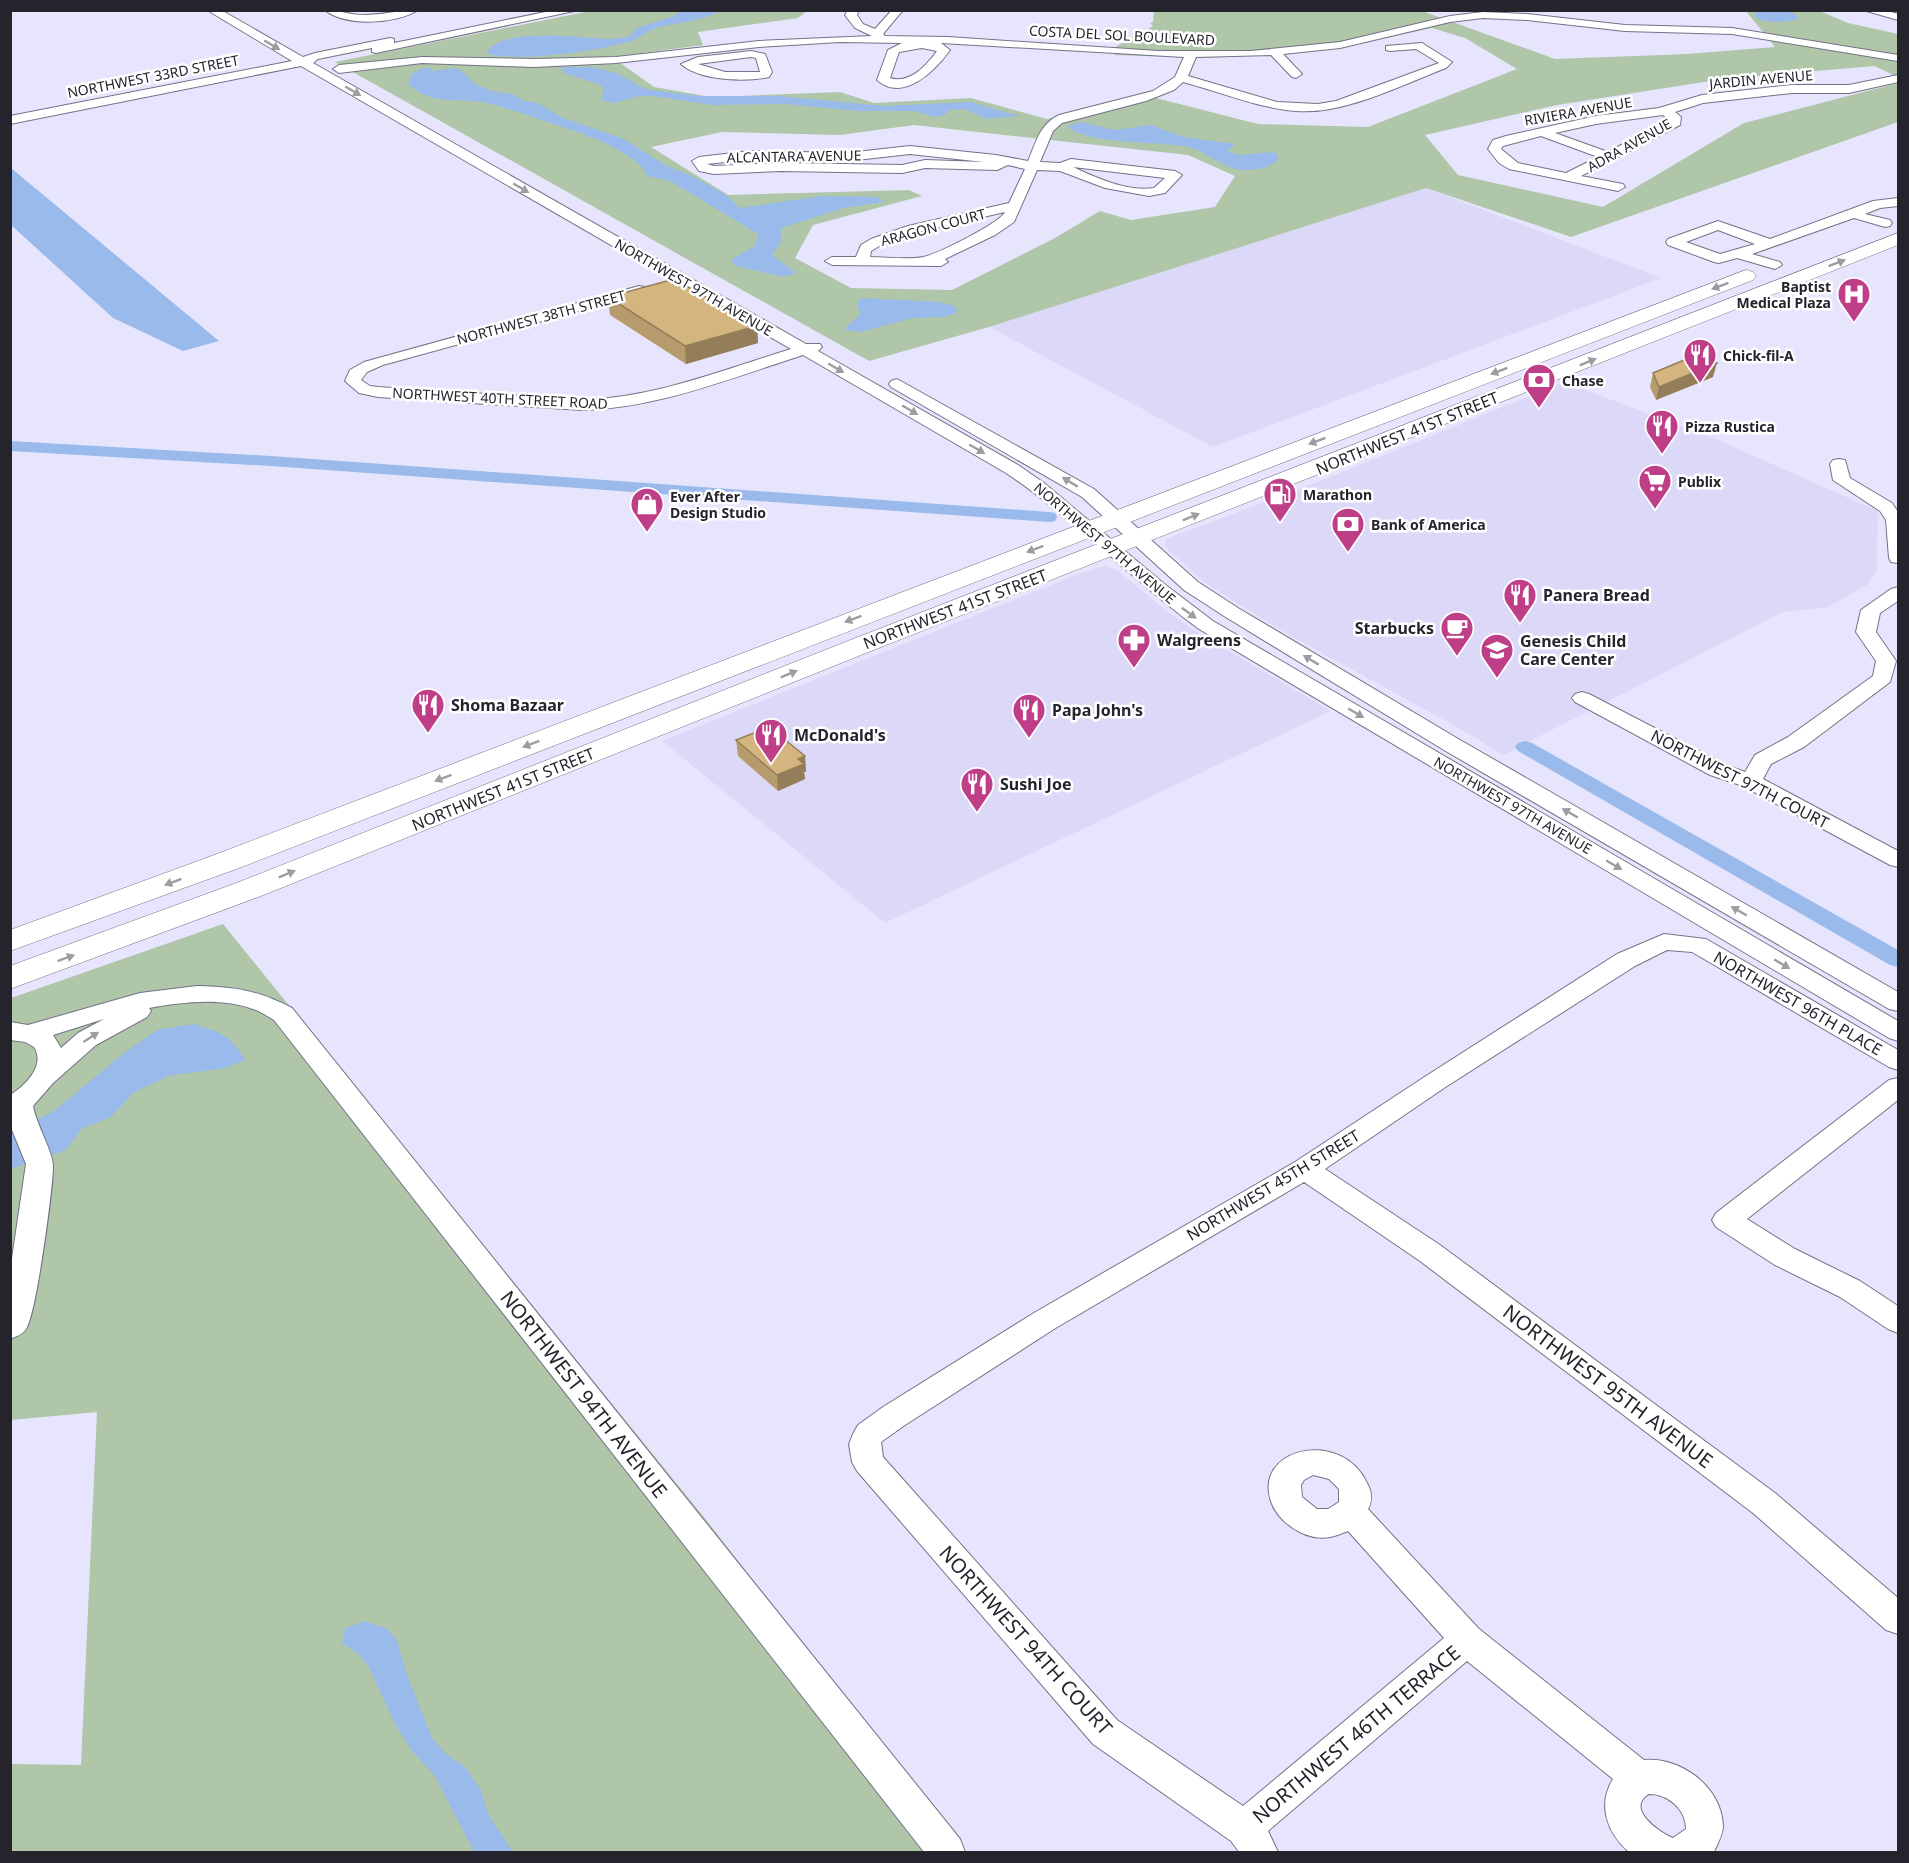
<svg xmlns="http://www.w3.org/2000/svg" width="1909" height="1863" viewBox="0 0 1909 1863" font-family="'Noto Sans',sans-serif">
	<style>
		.built { fill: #dcd9f8 }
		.green { fill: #afc6a8; fill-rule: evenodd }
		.water { fill: #99baeb }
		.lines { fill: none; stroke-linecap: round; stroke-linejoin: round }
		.canal { fill: #99baeb; fill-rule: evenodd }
		.minor-casing { stroke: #747286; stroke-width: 2 }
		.major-casing { stroke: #747286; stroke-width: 1 }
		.minor { fill: #fff; fill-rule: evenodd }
		.major { fill: #fff; fill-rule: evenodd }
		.wall { fill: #b69b6d }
		.shaded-wall { fill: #947e59 }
		.building { fill: #d4b47f; stroke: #947e59; stroke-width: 1.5 }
		.oneway { fill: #9d9ca0 }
		.labels { text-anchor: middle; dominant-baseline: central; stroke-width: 5; stroke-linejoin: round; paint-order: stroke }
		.far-street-label { font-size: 14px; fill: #25242d; stroke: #fff }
		.far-poi-label { font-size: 14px; font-weight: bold; fill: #25242d; stroke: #fff; text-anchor: start }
		.street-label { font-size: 16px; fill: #25242d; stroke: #fff }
		.poi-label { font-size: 16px; font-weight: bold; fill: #25242d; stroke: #fff; text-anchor: start }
		.near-street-label { font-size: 20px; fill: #25242d; stroke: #fff }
	</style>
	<rect width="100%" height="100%" fill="#e7e5fd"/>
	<path class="built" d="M1426,188l235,90 -448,169 -224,-120z
		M1564,382l147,55 167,74 -1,59 -10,15 -39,22 -45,5 -280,143 -39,-24 -175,-96 -46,-28 -40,-26 -34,-30 -4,-7 1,-5 149,-56z
		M1104,566l13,4 52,43 33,22 129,76 -446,212 -223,-182 416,-167z"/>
	<path class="green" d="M1419,10l136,49 132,-5 88,-7 -29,-36 71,-1 31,13 50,11v43l-24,-11 -151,13 -166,26 -132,30 33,40 145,32 141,-84 154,-40v39l-327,115 -145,-49 -437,139 -120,34 -534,-299 255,-51h217l-9,7 -100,14 5,13 -91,12 42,30 57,10 129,-5 34,11 97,-5 76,21 93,-25 118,30 110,3 149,-58 -52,-31 -33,-10 -80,17 -54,8 -93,5 -90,-3v-8l38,-21 -3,-3 3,-1 1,-11zM914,125l274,30 47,21 -20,31 -84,13 -31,-9 -45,27 -103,52 -101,-2 -56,-30 18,-33 109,-29 -13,-6 -181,5 -77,-48 71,-15 118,3z
		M223,924l484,597 258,331h-954l-1,-88 71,1 16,-353 -86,8v-422z"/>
	<path class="water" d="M681,11h40c-20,10 -40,11 -62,16 -10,2 -18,11 -28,14 -31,10 -115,22 -145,12 17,-28 98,-14 127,-14l15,-2 9,-9 34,-11z
		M1754,11c14,-1 37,-5 45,8 -15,3 -29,5 -43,-1z
		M561,67h31l27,7 26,15 52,7h81l107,10 85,-4 49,14 -33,3 -21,-10 -16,1 -4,5 -11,2 -19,-6h-58l-71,-7 -75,1 -57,-9h-15l-25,7 -13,-3 3,-12 -3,-3 -37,-12z
		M423,68h7l2,3 22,-3 8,3 13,13 17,7 20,3 13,7 13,2 25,15 61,21 39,25 31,13 32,18 14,13 82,-12 55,1 6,5 -39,6 -63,20v14l-9,13 24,18 -8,3h-9l-43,-10 -5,-6 24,-14 3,-12 -88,-53 -23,-5c-3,-15 -49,-39 -62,-40v-2c-32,-9 -65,-23 -98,-31 -28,-6 -54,4 -79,-19l4,-10z
		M1081,122l34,8 36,-5 32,12 52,7 -8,8 13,3 31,-3 6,2 1,6c-7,7 -20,10 -30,10 -22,2 -39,-18 -60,-23 -27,-6 -103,-2 -121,-21z
		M11,168l208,173 -36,10 -70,-33 -102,-93z
		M862,298l78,4 12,3 6,4 -4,5 -10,3 -31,1 -53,14 -14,-2 -1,-2 15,-13 -3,-13z
		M193,1024c27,8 38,11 52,36l-20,8 -57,8 -35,17 -22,24 -30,12 -15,21 -55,19v-36l43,-22 70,-58 33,-23z
		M365,1621l22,8 9,9 13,42 23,58 13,15 20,14 16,23 7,24 25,38h-39l-39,-76 -23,-25 -16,-25 -27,-59 -11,-13 -16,-11 3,-15z"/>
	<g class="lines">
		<path class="canal" d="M10,441l261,15 778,56 6,1 2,4 -2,4 -6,1 -778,-56 -261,-15z
			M1525,741l7,2 366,207v17l-8,-2 -372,-214 -3,-4 3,-4z"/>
		<g class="minor-casing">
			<path id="minor" d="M207,10h14l82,47 12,-4 75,-15 4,1v4l161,-33h24l-203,43 -4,-1v-4l-54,11 -5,4 493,281h14l2,3 -4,4 200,114 26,18 119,100 50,38 685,400v20l-9,-3 -690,-409c-67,-49 -124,-110 -193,-156l-203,-118c-72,23 -145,53 -221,55l-204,-13 -19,-4 -14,-12 5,-11 14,-8 275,-76 5,1 2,3 -2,3 -261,72 -16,7 -6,8 9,6 8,1 204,13c72,-2 141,-30 209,-51l-490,-283 -291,58v-8l282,-55z
				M325,10c13,0 25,5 39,5 18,0 36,-5 54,-5 -21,14 -73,17 -93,0z
				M848,10h11l-2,5 6,9 12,5 17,-19h11l-20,24 2,2 63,1 210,14h93l89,-9 110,-26 33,-4 44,2 98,11 107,3 166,27v6l-166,-27 -107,-3 -98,-11 -44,-2 -33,4 -110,26 -57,6 19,20 -6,4 -4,-1 -21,-22 -75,2 -8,19 89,26 41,2 18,-3 103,-38 -23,-14 -26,2 -4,-1v-4l36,-3 30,19 -6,6c-45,17 -102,47 -150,43 -39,-3 -75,-19 -113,-29l-9,8 -28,11 -84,22 -9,8 -13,31 20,1 11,-4 104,12 7,4 -17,18 -16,3 -44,-8 -45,-17 -23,-1 -23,52 -19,13 -50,24 3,3 -7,4 -109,-1 -7,-4 7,-4h24l5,-12 10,-6 37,-13 101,-23 16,-34 -17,-4 -11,5 -72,-2 -23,5 -121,-2 -67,3 -15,-3 -7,-10 7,-4 52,-6 96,2 63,-7 86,9 32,6c8,-18 11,-36 31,-46l94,-24 22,-14 9,-20 -243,-14 9,7c-15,21 -47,53 -73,30l11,-30 14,-7 -62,-1 -81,5 -143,16 -82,4 -112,-4 -83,10 -6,-4 6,-4 83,-8 112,2 82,-2 143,-16 113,-5 -17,-8 -10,-13zM922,48l15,3c-11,15 -27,33 -47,27l9,-26zM910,154l74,8 -59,-2 -23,5 -121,-2 -67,3 -7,-2 44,-5 96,2zM1073,167l92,11 -11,10c-26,4 -58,-10 -81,-21zM1005,212c-5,11 -69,43 -82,45 -17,3 -36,0 -53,0l1,-6 10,-6 37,-13z
				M1863,10h21l14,4v6z
				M751,51l14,3 7,18 -3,5c-23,5 -69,4 -88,-13l17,-7zM751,57l5,1 4,14h-35l-27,-8z
				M1898,75v7l-49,11h-57l-89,10 -28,9 6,5 -1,8 -99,51 42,8 2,3 -7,4 -109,-22 -10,-6 -11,-14 5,-9 13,-4 90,-20 63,-8 43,-13 90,-10h57zM1663,115l6,5 -61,32 -53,-19 41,-9zM1541,136l57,21 -32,16 -48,-10 -17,-14 2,-3z
				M1898,198v8l-18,2 -15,6 25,6 2,3 -2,3 -5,1 -31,-9 -102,36 28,8 2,3 -7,4 -38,-11 -18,5 -5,-1 -46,-17 -2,-3 2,-3 50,-18 52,18 103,-38zM1718,230l37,14 -35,10 -34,-12z
				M897,379l197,110 104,93 40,26 222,132 438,252v19l-9,-2 -445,-259 -220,-134 -40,-26 -102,-93 -191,-110 -2,-3 2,-3z
				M1839,459l6,1 5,18 42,25 6,9v51l-7,-1 -2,-4 -3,-38 -6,-9 -47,-31 -3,-16 3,-4z
				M1898,587v14l-18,12 -4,19 20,29 -6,21 -86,65 -33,17 -8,15 135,72v16l-8,-2 -147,-79 -33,-11 -135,-73 -3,-4 3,-4 7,-2 7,2 137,71 19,7 10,-17 33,-18 85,-61 3,-15 -20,-29 5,-22 30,-21z
				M1664,934l42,5 192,111v20l-9,-3 -197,-115 -25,-2 -32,16 -191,122 -119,81 115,76 335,248 123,105v36l-12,-4 -133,-117 -333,-252 -116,-79 -250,147 -149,96 -24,17 2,15 234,263 126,86 201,-168 -96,-107c-6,2 -12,5 -18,6 -26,5 -58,-18 -61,-44 -7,-47 74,-62 98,-10 5,9 6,17 1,26l111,120 165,131c36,-4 78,27 79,66 0,8 -6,19 -9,26h-85c-22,-19 -32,-47 -16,-73l-146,-118 -199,170 10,21h-39l-8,-11 -138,-97 -236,-273 -5,-9 -3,-18 4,-10 5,-9 25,-18 151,-94 261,-151 131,-86 191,-122zM1313,1475l16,4 10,10v13l-11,7h-11l-15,-12 -1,-12 3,-5zM1649,1794c19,0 37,15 37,35l-13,9c-15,-6 -48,-30 -24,-44z
				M197,986c40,1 59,4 95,22l668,831 5,13h-41l-650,-832c-7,-4 -14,-9 -21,-11 -31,-12 -72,-7 -104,-1l2,3 -4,6 -51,28 -43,38 -20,23c3,18 20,46 20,60 0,23 -17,149 -27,163 -4,6 -9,7 -16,10v-67l16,-108 -16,-39v-30c15,-9 36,-30 24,-48l-9,-5 -15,-2v-18l18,3 112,-32zM104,1019l-26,14 -17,15 -8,-13z
				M1898,1078v22l-151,119 48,30 65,32 38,25v27l-10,-4 -48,-32 -65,-32 -59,-38 -4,-7 4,-7 173,-133z"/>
		</g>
		<g class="major-casing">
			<path id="major" d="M1898,233v12l-1032,408 -605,243 -251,93v-23l229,-84 609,-241z
				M1746,270l7,2 3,4 -3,4 -1514,588 -229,83v-21l207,-76z"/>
		</g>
		<use href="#minor" class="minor"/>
		<use href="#major" class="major"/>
	</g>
	<path class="wall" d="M608,297l149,29 1,17 -72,21 -76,-49z
		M1653,373l60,4 -57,23 -6,-13z
		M736,740l69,16 1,16h-2l1,7 -27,12 -40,-35z"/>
	<path class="shaded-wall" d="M757,326l1,17 -72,21 -1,-18z
		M1717,363l-4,14 -57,23 3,-13z
		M805,756l1,16h-2l1,7 -27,12 -1,-16 21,-16z"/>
	<path class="building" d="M674,279l83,47 -72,20 -77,-49z
		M1696,355l21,8 -58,24 -6,-14z
		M764,729l9,7 5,-2 27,22 -7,3 6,5 -27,11 -41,-35z"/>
	<defs><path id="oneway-solid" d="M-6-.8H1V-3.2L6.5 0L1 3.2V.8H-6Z" transform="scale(1.5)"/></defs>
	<g class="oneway">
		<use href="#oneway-solid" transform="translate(272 45) rotate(30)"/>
		<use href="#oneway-solid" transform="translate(353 91) rotate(30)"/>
		<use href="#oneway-solid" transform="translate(521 188) rotate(30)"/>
		<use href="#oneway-solid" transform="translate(1837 263) rotate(-21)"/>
		<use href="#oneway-solid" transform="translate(1720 286) rotate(159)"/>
		<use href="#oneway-solid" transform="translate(1588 362) rotate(-22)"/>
		<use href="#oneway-solid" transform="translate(836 368) rotate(30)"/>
		<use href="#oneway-solid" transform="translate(1499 371) rotate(159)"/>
		<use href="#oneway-solid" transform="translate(910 410) rotate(30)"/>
		<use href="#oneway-solid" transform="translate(1317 441) rotate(159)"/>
		<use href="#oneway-solid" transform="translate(977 449) rotate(30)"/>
		<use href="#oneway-solid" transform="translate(1070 482) rotate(-149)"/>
		<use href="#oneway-solid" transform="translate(1191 517) rotate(-22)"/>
		<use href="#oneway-solid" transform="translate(1035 549) rotate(159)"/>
		<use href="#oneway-solid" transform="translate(1189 613) rotate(36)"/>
		<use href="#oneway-solid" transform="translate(853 619) rotate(159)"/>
		<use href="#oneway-solid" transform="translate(1311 660) rotate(-149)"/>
		<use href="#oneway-solid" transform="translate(789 674) rotate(-22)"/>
		<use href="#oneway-solid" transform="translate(1356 713) rotate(30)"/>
		<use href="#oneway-solid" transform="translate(531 744) rotate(159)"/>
		<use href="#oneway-solid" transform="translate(443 778) rotate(159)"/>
		<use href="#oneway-solid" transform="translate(1570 813) rotate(-150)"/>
		<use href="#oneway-solid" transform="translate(1614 865) rotate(30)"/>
		<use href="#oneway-solid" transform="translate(287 874) rotate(-22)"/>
		<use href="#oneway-solid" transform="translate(173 882) rotate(159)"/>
		<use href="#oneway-solid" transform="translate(1739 911) rotate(-150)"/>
		<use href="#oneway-solid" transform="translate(66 958) rotate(-20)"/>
		<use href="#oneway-solid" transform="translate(1782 964) rotate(30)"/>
		<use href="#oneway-solid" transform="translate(91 1037) rotate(-33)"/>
	</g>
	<defs>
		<g id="hospital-pin" transform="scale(1.725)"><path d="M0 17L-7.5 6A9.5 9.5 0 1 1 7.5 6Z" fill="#be3e88" stroke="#fff"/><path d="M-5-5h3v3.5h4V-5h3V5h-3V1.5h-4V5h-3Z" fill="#fff"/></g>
		<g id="restaurant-pin" transform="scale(1.725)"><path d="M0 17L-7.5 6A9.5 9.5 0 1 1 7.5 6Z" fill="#be3e88" stroke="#fff"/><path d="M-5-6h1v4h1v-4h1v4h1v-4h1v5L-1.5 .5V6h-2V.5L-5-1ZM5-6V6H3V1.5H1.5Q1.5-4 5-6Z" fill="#fff"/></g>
		<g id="bank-pin" transform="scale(1.725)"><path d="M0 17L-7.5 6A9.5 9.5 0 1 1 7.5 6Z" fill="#be3e88" stroke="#fff"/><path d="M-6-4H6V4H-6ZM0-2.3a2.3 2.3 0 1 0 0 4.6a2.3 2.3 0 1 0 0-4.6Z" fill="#fff"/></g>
		<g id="supermarket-pin" transform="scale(1.725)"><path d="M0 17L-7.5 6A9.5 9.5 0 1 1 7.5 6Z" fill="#be3e88" stroke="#fff"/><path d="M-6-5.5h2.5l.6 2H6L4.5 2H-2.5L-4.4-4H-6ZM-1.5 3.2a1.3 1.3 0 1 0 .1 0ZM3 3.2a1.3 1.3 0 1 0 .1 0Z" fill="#fff"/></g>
		<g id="fuel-pin" transform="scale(1.725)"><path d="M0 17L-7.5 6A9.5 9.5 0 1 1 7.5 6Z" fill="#be3e88" stroke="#fff"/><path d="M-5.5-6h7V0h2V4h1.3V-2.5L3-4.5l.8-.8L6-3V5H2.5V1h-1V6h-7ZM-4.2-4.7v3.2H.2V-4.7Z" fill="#fff"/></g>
		<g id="shop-pin" transform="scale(1.725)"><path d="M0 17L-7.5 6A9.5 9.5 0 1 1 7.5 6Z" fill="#be3e88" stroke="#fff"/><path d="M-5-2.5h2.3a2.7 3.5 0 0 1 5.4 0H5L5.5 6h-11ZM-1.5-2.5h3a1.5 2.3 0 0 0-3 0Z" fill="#fff"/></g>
		<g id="cafe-pin" transform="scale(1.725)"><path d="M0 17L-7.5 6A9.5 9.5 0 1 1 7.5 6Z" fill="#be3e88" stroke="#fff"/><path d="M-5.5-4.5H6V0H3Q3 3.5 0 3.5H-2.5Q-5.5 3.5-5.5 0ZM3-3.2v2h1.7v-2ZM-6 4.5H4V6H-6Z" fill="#fff"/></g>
		<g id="pharmacy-pin" transform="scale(1.725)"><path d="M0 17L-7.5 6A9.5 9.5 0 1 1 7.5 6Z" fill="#be3e88" stroke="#fff"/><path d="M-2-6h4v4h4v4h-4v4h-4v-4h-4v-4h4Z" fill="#fff"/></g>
		<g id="school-pin" transform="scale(1.725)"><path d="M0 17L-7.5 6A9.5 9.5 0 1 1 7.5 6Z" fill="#be3e88" stroke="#fff"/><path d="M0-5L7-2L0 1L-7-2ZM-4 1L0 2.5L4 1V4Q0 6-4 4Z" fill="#fff"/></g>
	</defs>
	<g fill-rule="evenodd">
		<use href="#hospital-pin" x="1854" y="294"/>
		<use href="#restaurant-pin" x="1700" y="355"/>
		<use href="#bank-pin" x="1539" y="380"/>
		<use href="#restaurant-pin" x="1662" y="426"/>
		<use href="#supermarket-pin" x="1655" y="481"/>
		<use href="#fuel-pin" x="1280" y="494"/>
		<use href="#shop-pin" x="647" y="504"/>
		<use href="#bank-pin" x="1348" y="524"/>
		<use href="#restaurant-pin" x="1520" y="595"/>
		<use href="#cafe-pin" x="1457" y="628"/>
		<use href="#pharmacy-pin" x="1134" y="640"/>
		<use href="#school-pin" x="1497" y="650"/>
		<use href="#restaurant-pin" x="428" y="705"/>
		<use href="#restaurant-pin" x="1029" y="710"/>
		<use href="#restaurant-pin" x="771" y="735"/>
		<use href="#restaurant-pin" x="977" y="784"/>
	</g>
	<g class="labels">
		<g class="far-street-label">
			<text transform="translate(1122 35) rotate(3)">COSTA DEL SOL BOULEVARD</text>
			<text transform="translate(153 76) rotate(-11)">NORTHWEST 33RD STREET</text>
			<text transform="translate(1761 79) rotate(-5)">JARDIN AVENUE</text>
			<text transform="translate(1578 111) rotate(-10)">RIVIERA AVENUE</text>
			<text transform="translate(1629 145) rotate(-29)">ADRA AVENUE</text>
			<text transform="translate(794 156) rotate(-1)">ALCANTARA AVENUE</text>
			<text transform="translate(933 227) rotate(-15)">ARAGON COURT</text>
			<text transform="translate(694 287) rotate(30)">NORTHWEST 97TH AVENUE</text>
			<text transform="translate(541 317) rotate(-15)">NORTHWEST 38TH STREET</text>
			<text transform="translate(500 398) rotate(3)">NORTHWEST 40TH STREET ROAD</text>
			<text transform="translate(1105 543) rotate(40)">NORTHWEST 97TH AVENUE</text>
			<text transform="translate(1513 805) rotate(30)">NORTHWEST 97TH AVENUE</text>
		</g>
		<g class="far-poi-label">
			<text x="1831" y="286" text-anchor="end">Baptist<tspan x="1831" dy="16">Medical Plaza</tspan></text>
			<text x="1723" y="355">Chick-fil-A</text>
			<text x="1562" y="380">Chase</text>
			<text x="1685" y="426">Pizza Rustica</text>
			<text x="1678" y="481">Publix</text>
			<text x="1303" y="494">Marathon</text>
			<text x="670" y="496">Ever After<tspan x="670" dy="16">Design Studio</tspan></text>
			<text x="1371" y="524">Bank of America</text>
		</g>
		<g class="street-label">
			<text transform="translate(1407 433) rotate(-22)">NORTHWEST 41ST STREET</text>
			<text transform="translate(955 609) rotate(-21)">NORTHWEST 41ST STREET</text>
			<text transform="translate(1740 779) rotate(27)">NORTHWEST 97TH COURT</text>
			<text transform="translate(503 789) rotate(-22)">NORTHWEST 41ST STREET</text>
			<text transform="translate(1798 1003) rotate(30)">NORTHWEST 96TH PLACE</text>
			<text transform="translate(1273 1185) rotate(-31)">NORTHWEST 45TH STREET</text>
		</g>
		<g class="poi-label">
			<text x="1543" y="595">Panera Bread</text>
			<text x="1434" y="628" text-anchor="end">Starbucks</text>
			<text x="1157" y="640">Walgreens</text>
			<text x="1520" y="641">Genesis Child<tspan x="1520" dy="18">Care Center</tspan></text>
			<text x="451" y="705">Shoma Bazaar</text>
			<text x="1052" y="710">Papa John's</text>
			<text x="794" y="735">McDonald's</text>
			<text x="1000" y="784">Sushi Joe</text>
		</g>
		<g class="near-street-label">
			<text transform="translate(1608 1386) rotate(37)">NORTHWEST 95TH AVENUE</text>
			<text transform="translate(584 1394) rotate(52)">NORTHWEST 94TH AVENUE</text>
			<text transform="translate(1026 1640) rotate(48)">NORTHWEST 94TH COURT</text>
			<text transform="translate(1356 1734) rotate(-40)">NORTHWEST 46TH TERRACE</text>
		</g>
	</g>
	<rect width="1909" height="1863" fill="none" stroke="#25242d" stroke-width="24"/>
</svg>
